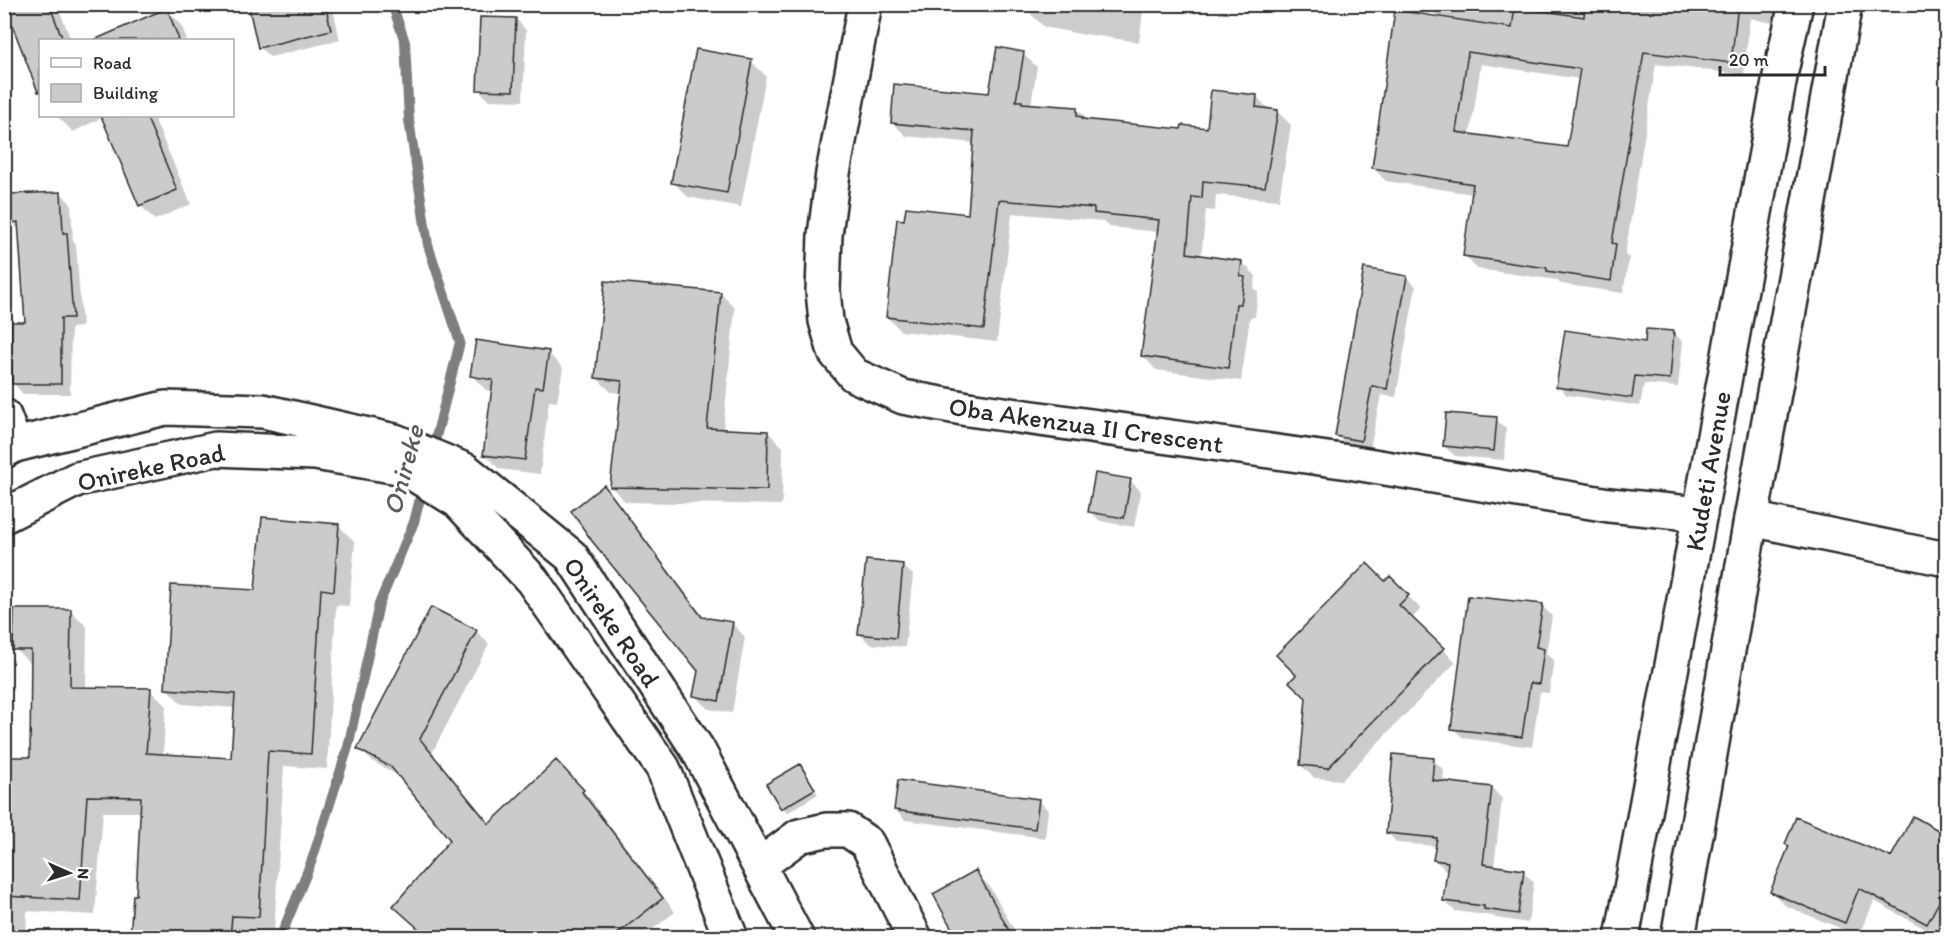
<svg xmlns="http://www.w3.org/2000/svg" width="1951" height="942" viewBox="0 0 1951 942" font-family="Itim,sans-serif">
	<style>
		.shadow { fill: #0003; fill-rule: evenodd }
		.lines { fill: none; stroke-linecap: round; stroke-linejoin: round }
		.stream { stroke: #7e7e7e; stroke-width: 10 }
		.building { fill: #cbcbcb; stroke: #2b2b2b; stroke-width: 1.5; fill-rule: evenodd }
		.minor-casing { stroke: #2b2b2b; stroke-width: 38 }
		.major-casing { stroke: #2b2b2b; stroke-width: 38 }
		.minor { stroke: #fff; stroke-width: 33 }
		.major { stroke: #fff; stroke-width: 33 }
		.labels { text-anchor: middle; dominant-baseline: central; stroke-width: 6; stroke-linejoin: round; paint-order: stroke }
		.street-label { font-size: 26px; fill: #2b2b2b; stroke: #fff }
		.water-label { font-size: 27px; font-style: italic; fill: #5c5c5c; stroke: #fff }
	</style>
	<rect width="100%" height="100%" fill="#fff"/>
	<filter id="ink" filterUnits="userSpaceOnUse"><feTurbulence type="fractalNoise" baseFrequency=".0167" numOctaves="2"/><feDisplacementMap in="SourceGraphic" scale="12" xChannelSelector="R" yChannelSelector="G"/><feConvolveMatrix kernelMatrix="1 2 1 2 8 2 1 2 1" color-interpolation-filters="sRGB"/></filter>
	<g filter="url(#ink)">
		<path class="shadow" d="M6,4h51l14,36h-31v47l-7,-13z
			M249,4h83l8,36 -70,17 -11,-10z
			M1033,4h111l-5,38 -54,-8v1l-41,-8 -13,-13z
			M1436,4h346l-5,20 -27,-6 -6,57 -88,-11 -31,191 4,3 -6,35 -62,-9 -4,-4 -80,-11 -13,-14 9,-61 -87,-13 -13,-13 62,-150zM1481,64l99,15 -12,70 -98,-13z
			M167,10l14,14 6,16h-89z
			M516,19l10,11 -3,71 -34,-1 -10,-10z
			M1023,54l14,13 -6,38 46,4 13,13 92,8 27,-1 48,-32 14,14h6l14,14 -12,75 -63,-5 -1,16 -9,-1 -5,47 41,5 14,14 -2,12 4,4 -3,25h-5l-9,64 -85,-11 -13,-14 16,-124 -50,-5 -6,-6 -91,-8 -15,129 -96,-11 -14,-14 82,-101 6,-73 -69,-7 -14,-14 98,-27z
			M751,61l15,15 -25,131 -53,-10 -15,-15z
			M57,116h96l38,88 -36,16 -14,-14 -38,-89 -30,15z
			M61,193l10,11 2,37 3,3 6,83 -11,1 -1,66h-47l-10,-11 14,-60 -7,-92 -8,-9z
			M1406,277l10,9 -20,111 -15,-2 -11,54 -24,-4 -10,-10z
			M720,293l15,15 -12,122 45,2 15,15 -1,58 -156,-3 -15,-15 11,-94 -11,-1 -14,-14z
			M1674,333l9,9 -5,45 -34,-3 -4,22 -73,-11 -9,-9 88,-42z
			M548,353l15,15 -6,34 -8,-1 -9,73 -41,-5 -14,-15 8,-63 -7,-1 -15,-15z
			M1496,419l10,10 -2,31 -49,-4 -11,-10z
			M1130,481l11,10 -7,36 -34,-6 -10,-10z
			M604,487l13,14 88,118 27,4 13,14 -13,76 -24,-4 -13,-13 4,-25z
			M339,526l16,16 -6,64 -13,-1 -9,164 -43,-3 -10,166 -26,-1 -1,7h-116l6,-41 5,-85h-39l-8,103 -68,-4 -1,27h-22v-179h27l1,-94 -17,-16 56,-38 16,16 -1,62 64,1 16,15 -3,50 70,4 3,-51 -54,-4 -16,-16 90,-96z
			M902,565l11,10 -8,72 -35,-3 -10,-10z
			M1390,578l31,31 -10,10 45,43 -114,118 -28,-2 -13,-13 84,-182z
			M1542,606l10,10 -6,37 8,7 -5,33 -9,-1 -8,55 -69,-9 -10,-10z
			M476,631l13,13 -57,109 59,71 78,-49 26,29 -1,1 81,107 -34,26h-212l23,-98 -51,-63 -29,-16 -13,-12z
			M1433,760l11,10 -1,12 49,6 10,11 -8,68 29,5 11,10 -6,41 -32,-5 -3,-2 -38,-5 -11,-10 4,-31h-3l-10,-10 2,-14 -40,-3 -10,-11z
			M799,766l19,28 -31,19 -19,-28z
			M1038,800l10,10 -3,28 -140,-18 -10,-10z
			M1946,821v117h-4l-68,-37 -15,35 -73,-30 -14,-14 18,-45 -4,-3 106,14 48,-25z
			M976,872l14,15 29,51h-61z
			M1098,933l27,5h-27z"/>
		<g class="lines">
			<path class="stream" d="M392,4l13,38 4,78 19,125 32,97 -28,111
				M280,938l32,-78 36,-113 31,-143 35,-82 10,-39"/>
		</g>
		<path class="building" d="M4,4h45l14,36h-23v52h-2z
			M248,4h77l6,26 -73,18z
			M1585,4h153l-7,59 -87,-11 -32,191 4,1 -5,37 -64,-10v-3l-84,-12 10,-72 -101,-16 23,-158 117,18 3,-21 69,10zM1468,52l112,17 -13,78 -111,-15z
			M167,8l12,32h-85z
			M480,17l36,1 -3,73 -36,-1z
			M997,47l27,5 -8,49h6v2l55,4v9l6,1 -1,2 99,10 1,-4 25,3 4,-38 46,5 -1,12 22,3 -13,77 -62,-6 -1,17 -10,-1 -5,56 55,8 -2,15 5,1 -4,27h-5l-8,64 -87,-12 18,-136 -65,-7v-5l-95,-8 -15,129 -98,-12 11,-98 7,1 2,-13 62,7 6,-83 -83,-8 3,-39 95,9z
			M696,49l56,10 -25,134 -56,-10z
			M101,116h45l31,74 -38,16z
			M61,192l2,41h4l6,85h-12v66h-49l-1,-62h14l-7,-100 -8,1 -1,-29z
			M1364,268l43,8 -20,113 -15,-3 -11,55 -26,-5z
			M605,281l116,11 -14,136 61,3 -1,59 -157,-3 12,-106 -27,-3z
			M1646,329l28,2 -4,48 -35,-3 -3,22 -76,-11 9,-57 80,12z
			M476,340l73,11 -6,37 -8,-1 -10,73 -42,-5 10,-75 -23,-4z
			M1446,413l51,4 -3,34 -51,-5z
			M1095,473l36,6 -7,39 -36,-6z
			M604,485l98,132 31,5 -14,79 -26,-5 5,-25 -106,-130 -21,-30z
			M262,517l77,7 -5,67 -13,-2 -10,165 -43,-3 -9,166 -27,-1 -2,22h-100l3,-43h3l5,-98 -54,-1 -7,104 -76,-4v-139h26l1,-107h-18l1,-41h57l-1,78 81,1 -5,65 85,5 4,-64 -70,-5 6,-104 84,5z
			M866,560l37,4 -7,74 -38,-4z
			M1367,563l18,18 5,-5 19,19 -10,10 45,43 -116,120 -28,-3 6,-67 -17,-16 7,-7 -20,-20z
			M1468,596l75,8 -7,43 8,2 -5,35 -9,-1 -8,54 -71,-8z
			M431,607l46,23 -57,109 69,85 67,-64 28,30 -2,2 81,106 -51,40h-183l-36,-32 57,-66 -59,-73 -34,-18z
			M1393,754l41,4 -2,22 60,7 -9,77 41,6 -6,44 -34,-5v-3l-41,-5 5,-39 -15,-2 4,-22 -51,-5z
			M800,764l15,25 -34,20 -15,-25z
			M898,780l141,19 -4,30 -141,-19z
			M1913,816l34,19v52l-20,37 -68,-36 -14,35 -75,-31 19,-46 -4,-2 11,-27 95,40z
			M976,870l37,68h-56l-24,-44z"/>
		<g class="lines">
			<g class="minor-casing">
				<path id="minor" d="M865,4l-32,169 -8,62 -2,56 3,30 9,31 19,23 49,22 65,12 381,53 260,43 91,9
					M4,416l11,29
					M1751,519l195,40
					M760,865l39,-29 27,-6h22l19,13 48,95"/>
			</g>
			<g class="major-casing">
				<path id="major" d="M4,451l11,-6 150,-37 98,3 132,30 70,29 106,86 127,194 99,188
					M4,516l73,-37 139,-30 99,4 89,15 54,33 74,79 131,188 68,170
					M1622,938l159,-867 15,-67
					M1678,938l73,-419 94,-515"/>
			</g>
			<use href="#minor" class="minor"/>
			<use href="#major" class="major"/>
		</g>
	</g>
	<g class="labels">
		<g class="street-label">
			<text transform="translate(1086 425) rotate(8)">Oba Akenzua II Crescent</text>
			<text transform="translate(151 467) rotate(-12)">Onireke Road</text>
			<text transform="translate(1708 471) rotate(-80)">Kudeti Avenue</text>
			<text transform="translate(612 622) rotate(56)">Onireke Road</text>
		</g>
		<g class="water-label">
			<text transform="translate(403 470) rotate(-75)">Onireke</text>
		</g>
	</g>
	<rect width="1951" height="942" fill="none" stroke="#fff" stroke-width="24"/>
	<rect x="12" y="12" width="1927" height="918" fill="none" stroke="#2b2b2b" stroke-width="2" filter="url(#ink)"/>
	<rect x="39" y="39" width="195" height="78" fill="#ffffff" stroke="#aaaaaa" stroke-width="1.5"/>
	<rect x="51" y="58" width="30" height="9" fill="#ffffff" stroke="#aaaaaa" stroke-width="1.5"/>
	<text x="93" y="69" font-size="18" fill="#2b2b2b">Road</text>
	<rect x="51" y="84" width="30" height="18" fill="#cbcbcb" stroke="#aaaaaa" stroke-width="1.5"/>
	<text x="93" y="99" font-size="18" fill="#2b2b2b">Building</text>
	<g transform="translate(69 873) rotate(93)" stroke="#ffffff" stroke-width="4.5" paint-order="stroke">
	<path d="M0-4.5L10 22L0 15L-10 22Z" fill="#2b2b2b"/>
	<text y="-9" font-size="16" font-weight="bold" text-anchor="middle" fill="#2b2b2b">N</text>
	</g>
	<path d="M1720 66v9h105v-9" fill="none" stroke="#2b2b2b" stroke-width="3"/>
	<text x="1729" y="66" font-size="18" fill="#2b2b2b" stroke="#ffffff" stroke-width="4.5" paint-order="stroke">20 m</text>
</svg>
